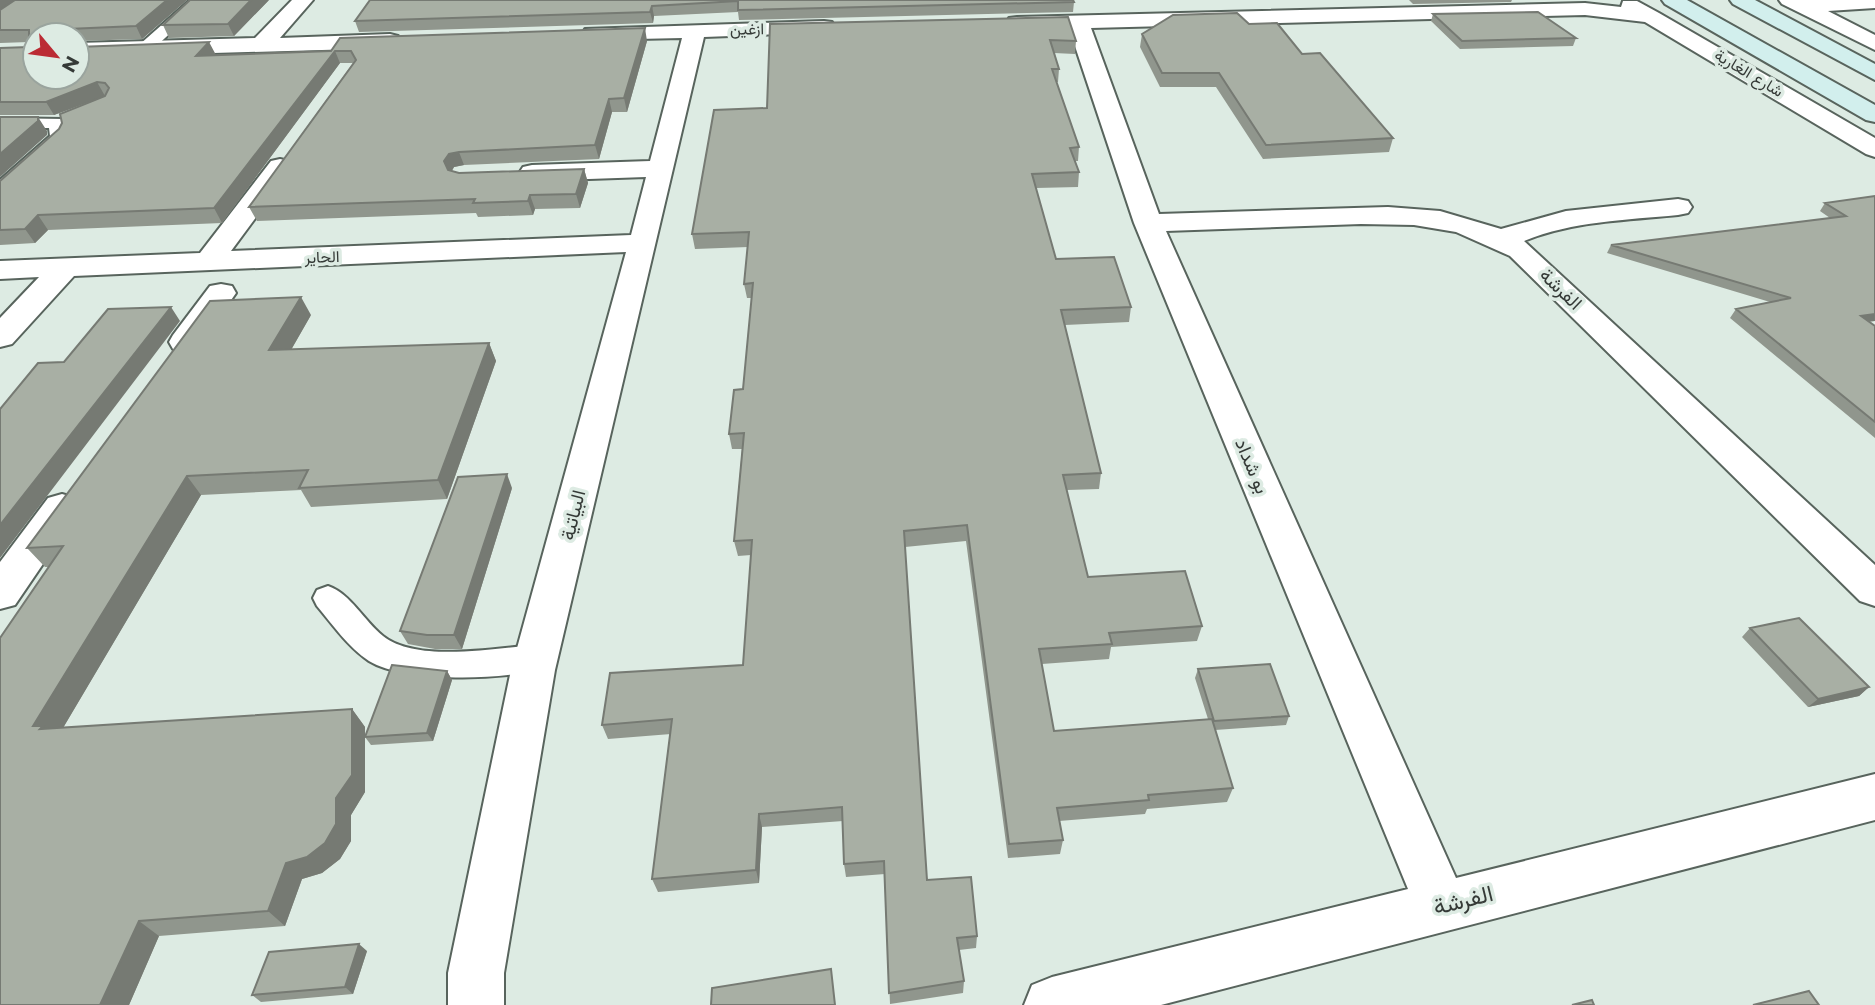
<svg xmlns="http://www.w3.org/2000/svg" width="1875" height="1005" viewBox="0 0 1875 1005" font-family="Montserrat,Vazirmatn,sans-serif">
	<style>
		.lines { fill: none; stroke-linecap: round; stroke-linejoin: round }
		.lane-casing { stroke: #58645d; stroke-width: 4 }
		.street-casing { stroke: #58645d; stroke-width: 4 }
		.secondary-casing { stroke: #58645d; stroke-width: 4 }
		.lane { fill: #fff; fill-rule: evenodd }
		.street { fill: #fff; fill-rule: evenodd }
		.secondary { fill: #d2efed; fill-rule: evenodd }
		.wall { fill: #90968d }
		.shaded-wall { fill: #767a73 }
		.building { fill: #a8afa4; stroke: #767a73; stroke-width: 2 }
		.labels { text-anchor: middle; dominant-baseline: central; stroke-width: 7; stroke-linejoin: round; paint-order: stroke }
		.far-street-label { font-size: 16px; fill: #353a37; stroke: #ddebe3 }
		.street-label { font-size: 19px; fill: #353a37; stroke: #ddebe3 }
		.near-street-label { font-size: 23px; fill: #353a37; stroke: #ddebe3 }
	</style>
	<rect width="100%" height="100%" fill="#ddebe3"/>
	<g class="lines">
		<g class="lane-casing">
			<path id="lane" d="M190,0h16l-55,51h-12l-2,-3 2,-3z
				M0,118l63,1 5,18 -61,57 -7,2v-16l50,-44 -1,-8h-49z
				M328,586c23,8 36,35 55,50 34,27 111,12 153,9l11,4 5,9 -5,9c-39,14 -143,16 -178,-6 -21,-14 -36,-36 -52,-55l-4,-8 4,-8z"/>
		</g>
		<g class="street-casing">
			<path id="street" d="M292,0h21l-33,38 110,-4 8,2 3,5 -3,5 -8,2 -313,9v-14l178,-5z
				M1779,0h96v8l-47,3 47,24v15l-93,-46z
				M1623,1h14l22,12 216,125v19l-9,-3 -221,-132 -60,-7 -494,13 68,186 229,-7 52,4 61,18 65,-18 112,-12 10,2 4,6 -4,6 -10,2c-51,5 -105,6 -154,26l351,324v41l-15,-5 -350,-345 -54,-24 -42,-7 -53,-1 -195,7 290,647 419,-104v46l-714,185h-137l8,-20 20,-8 356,-88 -274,-666 -65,-195 -52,1 -8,-1 -3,-5 3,-5 8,-1 568,-14 36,4z
				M824,21l8,1 3,5 -3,5 -128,5 -149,633 -51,303v32h-56v-32l63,-303 115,-418 -552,24 -62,68 -12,3v-29l39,-41 -39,2v-18l200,-8 71,-92 9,-2 9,2 4,6 -62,84 400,-16 15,-58 -114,4 -9,-2 -4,-6 4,-6 9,-2 118,-4 32,-123 -89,2 -8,-1 -3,-5 3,-5z
				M221,284l11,2 4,7 -39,56 -12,3 -12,-3 -4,-7 4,-7 37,-49z
				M62,494l14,4 5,10 -66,97 -15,4v-47l48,-64z"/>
		</g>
		<g class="secondary-casing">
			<path id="secondary" d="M1662,0h25l188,105v17l-9,-2 -201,-116z
				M1730,0h25l120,64v16l-142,-76z"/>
		</g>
		<use href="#lane" class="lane"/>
		<use href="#street" class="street"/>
		<use href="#secondary" class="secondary"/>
	</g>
	<path class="wall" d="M0,0h187l-45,39 -65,2v-6h-42v42l180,-22 432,-14 -20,71h-15l-13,47 -135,6 -10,2 -2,4 7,2 125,-4 4,14 -8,25 -45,1 -2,6 -55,2 -2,-4 -219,8 -8,-14 104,-144h-13l-118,160 -174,7 -13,13 -35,2v-64l105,-85 -51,19h-54v-67l29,-1v-5l-29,1z
		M269,0l-35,36 -65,2 -6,-13z
		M370,0l704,2 -1,10 -334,8 -1,-8 -84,4 -1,7 -294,9 -4,-11z
		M1409,0h103l-1,2 -98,2z
		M1433,14l143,24 -3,8 -113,3 -29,-28z
		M770,24l306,17 -1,13 -21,-1 5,16 -1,13h-2l23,65 -1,14h-3l4,11 -1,15 -42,1 20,71 75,48 -2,15 -64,3 36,148 -2,16 -32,1 21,87 114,49 -5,15 -86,6 -2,12 -67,5 12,67 154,-12 -13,-41 3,-9 91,47 -3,9 -71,5 18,58 -6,14 -80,7 -2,5 -86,7 4,19 -3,14 -52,4 -42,-317 -61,6 22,333 50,56 -1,12 -17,2 5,31 -1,12 -73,11 -5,-130 -39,3 -2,-13 -1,-43 -81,6 -3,56 -101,9 -6,-13 19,-145 -63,5 -6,-14 141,-60 8,-110 -13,1 -4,-15 8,-92h-10l-3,-15 14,-45 9,-91h-5l-3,-14 4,-37 -53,2 -3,-15 75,-126z
		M1249,24l53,30 91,84 -4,14 -126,7 -47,-72h-56l-20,-40 2,-13z
		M1875,196l-5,126 5,4v112l-145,-120 6,-9 34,-7 -163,-49 4,-8 219,-27 -10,-7 5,-8z
		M311,315l-20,35 198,-7 7,18 -49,138 -136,8 -10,-17 -100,5 -138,233 289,-19 13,18v10l82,-66 5,9 -19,61 -62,4 -6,-8v55l-14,23v26l-11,18 -18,14 -20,6 -17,47 -126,10 -30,69h-129l49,-438h-4l-18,-19z
		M512,488l-50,161h-27l-27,-5 -8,-13z
		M1750,628l119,59 -10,9 -51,11 -66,-70z
		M367,951l-14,43 -92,8 -9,-7z"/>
	<path class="shaded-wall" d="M0,0h15l-15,11z
		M167,0h20l-45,39 -6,-13z
		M251,0h18l-35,36 -6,-12z
		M652,6l2,10 -1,7 -3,-11z
		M645,28l2,13 -20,71 -3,-14z
		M209,42l7,13 -20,1z
		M335,51l5,12 -118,160 -8,-15z
		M97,82l8,14 -51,19 -8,-13z
		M609,99l3,13 -13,47 -4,-14z
		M38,117l9,14v4l-47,42v-23z
		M459,152l5,13 -10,2 -5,8 -5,-14 5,-7z
		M584,169l4,14 -8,25 -4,-14z
		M530,195l5,14 -2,6 -5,-14z
		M38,215l10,15 -13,13 -10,-14z
		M301,297l10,18 -31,54 -11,-19z
		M171,307l9,14 -180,237v-33z
		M1875,314v7l-21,3 7,-8z
		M489,343l7,18 -49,138 -9,-19z
		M507,474l5,14 -50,161 -8,-14z
		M187,476l14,19 -144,243 -24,-12z
		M447,671l5,9 -19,61 -6,-8z
		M1869,687l-10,9 -51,11 10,-8z
		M352,709l13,18v65l-14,23v26l-11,18 -18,14 -20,6 -17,47 -17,-15 18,-48 50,-65z
		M759,814l3,13 -3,56 -3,-13z
		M139,921l20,15 -30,69h-29z
		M359,944l8,7 -14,43 -8,-7z"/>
	<path class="building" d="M15,0h152l-31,26 -68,3 -1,6h-32v42h42v-30l132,-5 -13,14 135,-5 9,-13 305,-10 -21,70 -15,1 -14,46 -136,7 -10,2 -5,7 4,9 11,3 125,-4 -8,25 -46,1 -2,6 -55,2 2,-4 -226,8 107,-147 -5,-9h-16l-121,157 -176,7 -13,14 -25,1v-49l59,-52 3,-6 -2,-9 45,-18 4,-8 -4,-5 -8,-1 -51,20h-46v-54l29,-1v-17h-29v-20z
		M190,0h61l-23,24 -65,1z
		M370,0h703l1,2 -336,8v-9l-86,5 -2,6 -295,9z
		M1538,12l38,26 -114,3 -29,-27z
		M1237,13l12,11 28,-1 25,31 18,-1 73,85 -127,7 -47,-72h-57l-20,-39 31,-19z
		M1068,17l8,24 -26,-1 9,29h-7l27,78 -9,1 9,24 -47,2 24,85 58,-2 17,50 -70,3 40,163 -38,2 25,102 97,-6 17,55 -93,7 3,11 -73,5 15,82 158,-12 21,69 -85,7 1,5 -92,8 6,32 -54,4 -42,-319 -63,6 23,349 44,-3 6,59 -20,2 7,43 -75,12 -5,-132 -40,3 -2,-57 -83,7 -3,56 -104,9 20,-160 -70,6 8,-52 133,-8 9,-125 -18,1 10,-108 -15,1 5,-44 9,-1 10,-106 -9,1 5,-52 -57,2 22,-124 53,-2 3,-84z
		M0,117h38v4l-38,33z
		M1875,196v118l-14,2 14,10v96l-139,-113 55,-11 -180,-53 235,-29 -21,-13z
		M301,297l-32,53 220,-7 -51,137 -139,8 9,-18 -121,6 -154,250h10l-3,3 312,-20v66l-16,23v26l-11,19 -18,14 -21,6 -18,48 -129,10 -39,84h-100v-367l63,-92 -36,2 183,-247z
		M171,307l-171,218v-116l38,-46 26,-1 44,-53z
		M507,474l-53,161h-27l-27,-4 58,-154z
		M1799,618l70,69 -51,12 -68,-71z
		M1270,664l19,52 -75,5 -16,-52z
		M392,665l55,6 -20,62 -62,4z
		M359,944l-14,43 -93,8 17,-43z
		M831,969l4,36h-124l1,-17z
		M1809,991l10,14h-66z
		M1592,1000l2,5h-22z"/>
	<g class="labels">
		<g class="far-street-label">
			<text transform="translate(747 29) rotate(-1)">ازغين</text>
			<text transform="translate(1749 73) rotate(31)">شارع الغارية</text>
			<text transform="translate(322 257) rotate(-2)">الحاير</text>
		</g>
		<g class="street-label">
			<text transform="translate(1561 289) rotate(44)">الفرشة</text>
			<text transform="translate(1252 466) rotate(67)">بو شداد</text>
			<text transform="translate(573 515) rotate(-76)">البياتية</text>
		</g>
		<g class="near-street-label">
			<text transform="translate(1463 900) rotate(-14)">الفرشة</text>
		</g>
	</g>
	<g transform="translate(56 56) rotate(119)"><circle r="33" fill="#ddebe3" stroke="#9aa49e" stroke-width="2"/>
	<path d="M0-5L12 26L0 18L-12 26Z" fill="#bb2b34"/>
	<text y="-10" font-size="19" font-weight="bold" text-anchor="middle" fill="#353a37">N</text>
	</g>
</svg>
